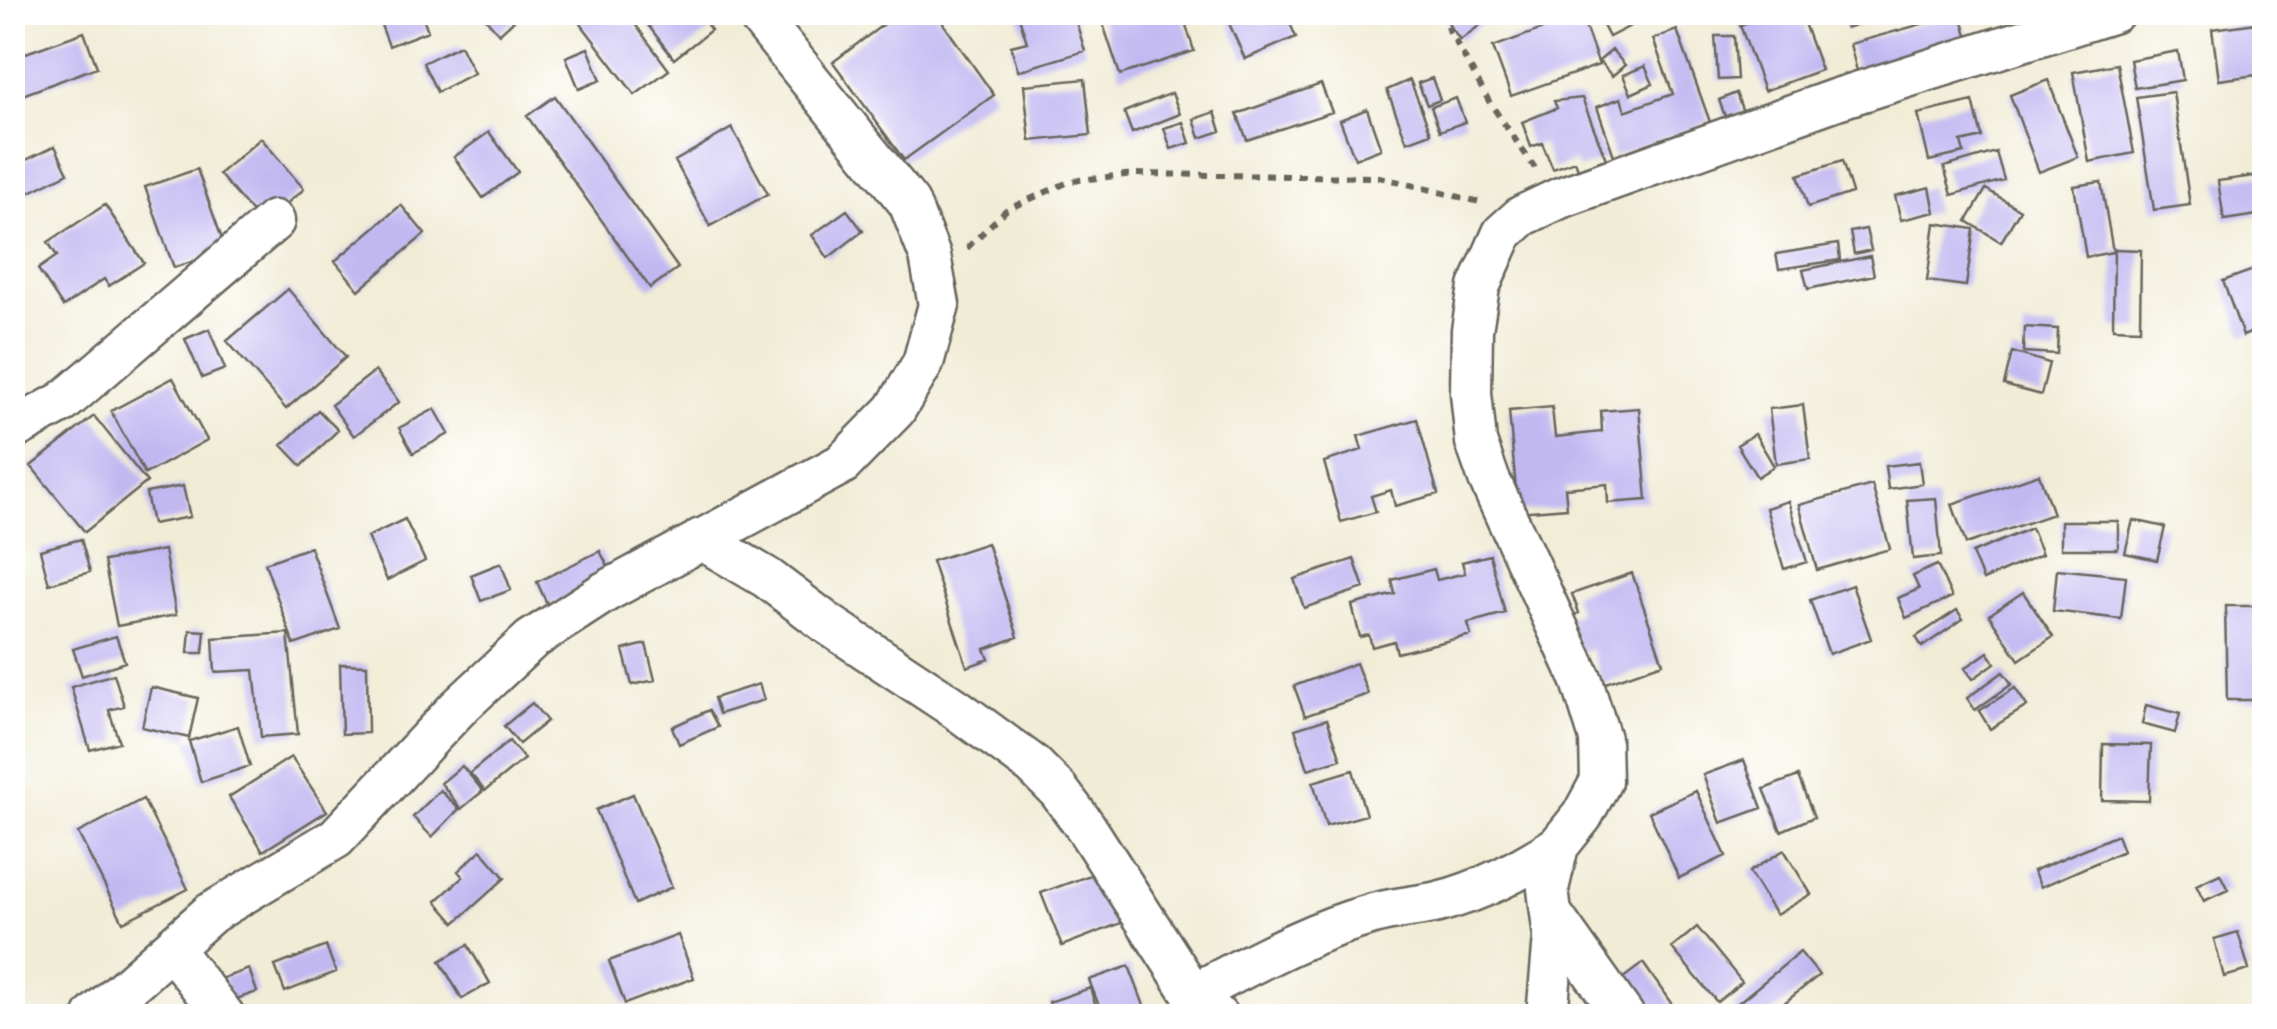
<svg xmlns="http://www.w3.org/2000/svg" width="2277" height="1029" viewBox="0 0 2277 1029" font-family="Sriracha,sans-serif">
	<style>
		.building { fill: #c1b8f1 }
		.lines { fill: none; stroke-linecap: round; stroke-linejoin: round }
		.street-casing { stroke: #67655d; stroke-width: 45 }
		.path { stroke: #67655d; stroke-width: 6; stroke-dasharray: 8 8; stroke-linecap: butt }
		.street { stroke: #fff; stroke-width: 40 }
	</style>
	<rect width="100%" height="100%" fill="#fff"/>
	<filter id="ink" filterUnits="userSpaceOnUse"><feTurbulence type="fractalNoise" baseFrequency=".01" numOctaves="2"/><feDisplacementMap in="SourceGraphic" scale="20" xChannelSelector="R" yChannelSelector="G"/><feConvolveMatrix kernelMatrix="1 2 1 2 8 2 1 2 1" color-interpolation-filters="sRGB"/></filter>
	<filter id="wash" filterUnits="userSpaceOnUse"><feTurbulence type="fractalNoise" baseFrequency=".0048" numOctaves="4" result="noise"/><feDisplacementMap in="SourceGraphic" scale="40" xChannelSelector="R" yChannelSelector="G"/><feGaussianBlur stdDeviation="2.25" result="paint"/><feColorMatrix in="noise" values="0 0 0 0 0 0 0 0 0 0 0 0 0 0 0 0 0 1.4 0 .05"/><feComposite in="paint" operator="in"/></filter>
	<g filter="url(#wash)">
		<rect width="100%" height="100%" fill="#f1ecd6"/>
		<g id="blocks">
			<path class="building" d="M376,12h45l7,19 -39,15z
				M480,12h43l-24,22z
				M572,12h54l43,58 -34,25z
				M638,12h59l14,18 -37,29z
				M900,12h35l59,83 -90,65 -71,-98z
				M1024,12h49l12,39 -67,20 -7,-25 16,-4 -9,-28z
				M1099,12h83l12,39 -74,24z
				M1224,12h61l11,25 -51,22z
				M1441,12h57l-38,28z
				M1596,12h47l3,6 -37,19z
				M1775,12h25l21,58 -57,21 -24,-66z
				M1842,12h51v1l-47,15z
				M1961,13l7,27 -111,31 -7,-27z
				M1581,15l18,50 -88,31 -18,-49z
				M2264,22v52l-45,6 -7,-51z
				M1677,30l33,92 -96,34 -17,-49 24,-9 4,13 48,-17 -20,-55z
				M84,32l13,35 -85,32v-41z
				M1715,36h19l3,43 -19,1z
				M460,45l14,28 -37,19 -14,-29z
				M588,48l13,32 -22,9 -13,-32z
				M1612,50l13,15 -13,11 -13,-15z
				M2178,51l5,29 -48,8 -5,-28z
				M2117,64l17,89 -45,9 -16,-90z
				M1645,66l8,18 -22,10 -8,-19z
				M1432,78l8,22 -13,5 -9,-22z
				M1085,79l6,56 -61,6 -6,-56z
				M1410,80l21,53 -24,9 -20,-52z
				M2048,80l30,77 -39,15 -29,-77z
				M1321,84l11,28 -85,28 -10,-26z
				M2173,92l17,113 -36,5 -18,-113z
				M1172,93l8,21 -48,19 -8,-21z
				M1736,93l7,19 -17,7 -7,-19z
				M555,96l123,172 -28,20 -123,-172z
				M1456,98l9,24 -25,9 -9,-24z
				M1582,98l24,61 -28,10 -3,-8 -22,8 -11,-26 -11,4 -9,-25 35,-14 -3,-7z
				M1973,101l9,36 -21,5 3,11 -35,8 -11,-47z
				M1367,109l14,40 -26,10 -15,-39z
				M1215,112l6,19 -21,7 -6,-19z
				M1183,122l7,21 -19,6 -7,-21z
				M732,128l36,66 -58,32 -35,-65z
				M489,132l29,40 -35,26 -29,-41z
				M261,138l43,51 -42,35 -43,-50z
				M55,146l13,27 -56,28v-34z
				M1996,152l8,28 -52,15 -8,-28z
				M1842,161l10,32 -44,14 -10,-32z
				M197,169l29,81 -52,18 -29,-81z
				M2261,175l3,39 -40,6 -6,-39z
				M2101,182l12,70 -27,5 -12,-71z
				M1930,187l5,25 -34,8 -6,-24z
				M1986,189l34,21 -19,32 -34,-21z
				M105,205l39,58 -35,23 -5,-7 -41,28 -25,-38 19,-13 -9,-14z
				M401,205l24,29 -66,56 -24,-29z
				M847,210l16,21 -35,27 -16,-23z
				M1935,223l39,6 -8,57 -39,-5z
				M1866,229l5,21 -17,4 -4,-22z
				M1838,244l2,16 -61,9 -3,-15z
				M2114,249l27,1 -1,79 -27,-1z
				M1870,256l4,19 -66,14 -5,-19z
				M2264,266v61l-21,9 -20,-55z
				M288,289l58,68 -60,52 -59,-68z
				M2024,327l34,2 -1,25 -34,-2z
				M209,329l16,40 -23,9 -17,-39z
				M2012,352l37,11 -8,32 -37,-10z
				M375,371l24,31 -45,34 -23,-31z
				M173,378l34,62 -62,34 -34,-63z
				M1803,405l7,54 -34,5 -7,-55z
				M1552,407l3,30 47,-5 -1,-21 38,-3 8,92 -39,3 -1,-19 -42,4 2,20 -49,4 -9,-101z
				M435,409l14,25 -36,19 -14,-25z
				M318,410l20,20 -36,36 -20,-21z
				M94,416l53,66 -62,50 -54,-66z
				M1417,419l21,75 -43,12 -4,-16 -20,6 5,16 -35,10 -17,-60 38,-12 -4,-14z
				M1755,434l19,32 -17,11 -20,-32z
				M1919,462l3,22 -34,5 -3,-23z
				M2039,474l14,40 -87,30 -14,-40z
				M1872,485l18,64 -73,21 -18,-65z
				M183,486l7,31 -38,7 -6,-31z
				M1936,498l5,58 -28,3 -6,-59z
				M1788,501l19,61 -23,7 -18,-61z
				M405,519l20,42 -38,19 -20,-43z
				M2133,520l32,7 -8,33 -32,-7z
				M2061,521h57v28h-57z
				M2031,528l11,26 -59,26 -11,-27z
				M81,539l9,33 -41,12 -9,-34z
				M987,543l31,94 -33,12 4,10 -22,8 -35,-106z
				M310,547l30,82 -46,16 -29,-82z
				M164,550l12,65 -59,11 -13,-65z
				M600,551l12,23 -64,32 -11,-24z
				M1490,555l15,58 -37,10 3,12 -74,18 -3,-12 -22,6 -3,-12 -9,2 -8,-32 43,-11 -3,-14 42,-11 3,11 28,-7 -3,-11z
				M1354,559l10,29 -60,20 -10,-29z
				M501,563l10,27 -30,11 -10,-26z
				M1937,565l15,32 -46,21 -8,-20 21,-9 -6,-13z
				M2057,569l69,7 -5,43 -68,-8z
				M1632,573l31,90 -60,21 -12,-35 -11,4 -13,-36 12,-4 -7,-19z
				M1852,585l19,54 -42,15 -19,-54z
				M2023,592l30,45 -34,23 -30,-45z
				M2225,606h32l2,94h-32z
				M1957,610l6,9 -41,28 -6,-10z
				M190,630l15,1 -2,22h-15z
				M288,633l10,101 -37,3 -7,-67 -39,2 -2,-34z
				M116,636l9,26 -43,14 -9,-27z
				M646,644l9,36 -23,5 -9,-35z
				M1988,652l7,11 -22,16 -8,-11z
				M1356,663l12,31 -63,22 -11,-30z
				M340,664l27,1 1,68 -26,1z
				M2003,672l9,12 -37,26 -8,-12z
				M114,674l10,32 -15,4 10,32 -29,8 -19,-63z
				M759,684l5,16 -45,14 -5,-16z
				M151,687l47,11 -9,40 -47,-11z
				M2015,688l12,18 -37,23 -11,-18z
				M532,703l15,18 -28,23 -15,-18z
				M2146,705l34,9 -5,19 -33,-9z
				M709,710l9,17 -39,17 -7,-17z
				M1327,719l14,40 -33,10 -13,-40z
				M238,726l12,40 -49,16 -12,-41z
				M509,741l15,18 -39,32 -15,-18z
				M2103,744l48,1 -2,56 -47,-1z
				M291,757l36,54 -64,40 -34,-54z
				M1744,760l18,48 -41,15 -18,-48z
				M462,766l21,25 -22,18 -20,-26z
				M1353,770l13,45 -40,11 -13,-44z
				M1798,776l16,41 -33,14 -17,-42z
				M440,790l19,19 -27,28 -19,-20z
				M1696,791l30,65 -47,22 -30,-66z
				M633,794l39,93 -37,17 -39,-94z
				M143,799l45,90 -65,33 -45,-89z
				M2117,835l6,16 -82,36 -8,-16z
				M481,850l24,28 -50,45 -19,-22 27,-24 -5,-6z
				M1784,850l27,44 -35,21 -27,-43z
				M1104,870l20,52 -62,24 -21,-53z
				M2220,874l8,16 -24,11 -8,-16z
				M1697,927l45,55 -25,20 -45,-54z
				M2238,932l11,38 -25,7 -10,-38z
				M678,935l16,43 -69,26 -16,-43z
				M468,945l22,38 -28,16 -22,-38z
				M326,946l10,26 -51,20 -10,-26z
				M1800,952l19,23 -51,41h-27l-8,-9z
				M1643,963l37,53h-32l-26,-37z
				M1129,966l19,50h-45l-14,-36z
				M249,969l8,23 -26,9 -8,-23z
				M1090,988l9,28h-45l-5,-14z"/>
		</g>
	</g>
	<g filter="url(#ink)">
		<use href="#blocks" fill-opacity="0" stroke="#67655d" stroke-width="2.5"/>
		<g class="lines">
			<g class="street-casing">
				<path id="street" d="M12,430l51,-28 211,-181
					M701,539l66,39 61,46 127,84 78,57 25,25 27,36 108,168 24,22
					M1551,913l73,103
					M172,949l52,67
					M1193,994c57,-29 115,-62 177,-79 22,-7 46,-8 68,-13 44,-11 82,-32 120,-56
					M94,1016l117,-103 125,-75 121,-129 74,-69 74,-48 237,-128 53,-54 28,-47 16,-58 -9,-49 -21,-53 -154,-191
					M1547,1016l7,-79 -6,-48 10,-43 24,-30 19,-35 -1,-42 -18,-58 -93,-202 -13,-37 -5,-49 1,-63 7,-43 24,-54 19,-17 38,-18 277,-99 277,-87"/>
			</g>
			<path class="path" d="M1439,12l51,91 45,65
				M967,248l39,-38 65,-29 63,-7 245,3 101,25"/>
			<use href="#street" class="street"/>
		</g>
	</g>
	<rect width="2277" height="1029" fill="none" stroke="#fff" stroke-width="50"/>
</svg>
